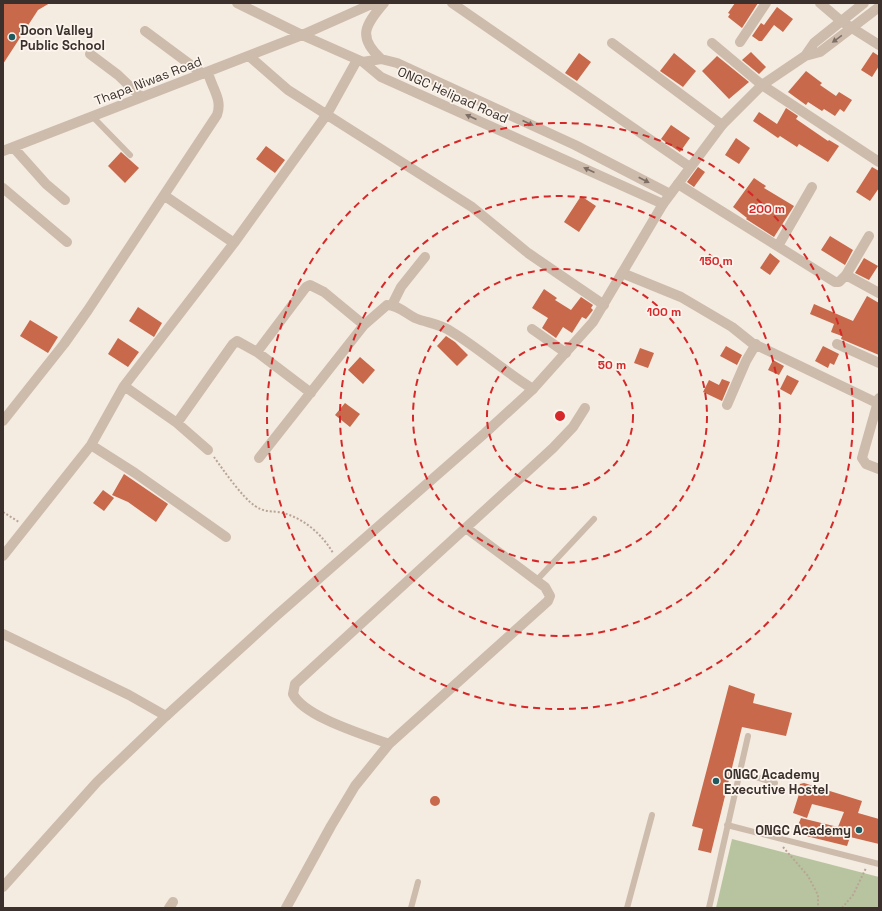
<svg xmlns="http://www.w3.org/2000/svg" width="882" height="911" viewBox="0 0 882 911" font-family="'Space Grotesk',sans-serif">
	<style>
		.green { fill: #b8c4a0 }
		.building { fill: #c8694b }
		.lines { fill: none; stroke-linecap: round; stroke-linejoin: round }
		.path { stroke: #b9a596; stroke-width: 2; stroke-dasharray: 2 2; stroke-linecap: butt }
		.service { stroke: #cdbbac; stroke-width: 6 }
		.minor { stroke: #cdbbac; stroke-width: 10 }
		.tertiary { stroke: #cdbbac; stroke-width: 10 }
		.oneway { fill: #7d6f65 }
		.ring { fill: none; stroke: #d62828; stroke-width: 2; stroke-dasharray: 7 5 }
		.poi-dot { fill: #1f5a5e; stroke: #fbf5ee; stroke-width: 1.5 }
		.labels { text-anchor: middle; dominant-baseline: central; stroke-width: 3.5; stroke-linejoin: round; paint-order: stroke }
		.poi-label { font-size: 13px; font-weight: bold; fill: #3b302b; stroke: #fbf5ee; text-anchor: start }
		.street-label { font-size: 13px; fill: #3b302b; stroke: #fbf5ee }
		.centre { fill: #d62828; stroke: #fbf5ee; stroke-width: 2 }
		.ring-label { font-size: 12px; text-anchor: middle; font-weight: bold; fill: #d62828; stroke: #fbf5ee; stroke-width: 3.5; stroke-linejoin: round; paint-order: stroke }
	</style>
	<rect width="100%" height="100%" fill="#f4ebe1"/>
	<path class="green" d="M732,839l147,38v31h-163z"/>
	<path class="building" d="M3,3h47l-12,7 -35,54z
		M735,3h23l-16,25 -14,-11 2,-3 -2,-1z
		M777,7l16,12 -10,13 -9,-7 -12,16h-3l-7,-5 9,-13 3,2z
		M751,52l15,15 -7,7 -17,-14z
		M873,52l6,4v10l-7,11 -11,-7z
		M579,53l12,9 -14,19 -12,-8z
		M674,53l22,18 -13,16 -23,-16z
		M717,56l32,26 -20,17 -27,-28z
		M806,71l16,12 -2,2 16,11 3,-4 13,8 -8,12 -4,-3 -5,7 -11,-7 -2,2 -14,-9 -2,3 -18,-13z
		M786,108l12,8 -2,3 32,22 1,-1 10,6 -11,16 -29,-18 -2,3 -17,-11 -2,2 -25,-17 6,-9 18,12z
		M671,125l19,13 -10,14 -19,-13z
		M736,138l14,10 -11,16 -14,-9z
		M266,146l19,14 -10,13 -19,-14z
		M121,152l18,16 -14,15 -17,-17z
		M698,167l7,5 -11,15 -7,-5z
		M872,167l7,4v17l-9,13 -14,-9z
		M754,178l12,8 -2,2 30,18 -20,31 -28,-18 1,-1 -14,-11z
		M581,196l15,10 -17,26 -15,-10z
		M830,236l23,14 -8,15 -24,-15z
		M770,253l10,8 -10,14 -10,-7z
		M864,258l14,8 -9,14 -14,-7z
		M544,289l13,9 -2,2 16,10 10,-13 12,8 -2,3 2,2 -7,9 -4,-2 -10,16 -9,-6 -7,11 -14,-10 6,-10 -16,-10z
		M867,296l12,7v52l-38,-16 1,-3 -11,-4 3,-8 -24,-10 4,-10 39,17z
		M138,307l24,16 -8,14 -25,-16z
		M30,320l28,17 -10,16 -28,-17z
		M446,336l9,6 13,13 -11,11 -20,-20z
		M118,338l21,14 -11,15 -20,-13z
		M726,346l16,9 -5,10 -17,-9z
		M823,346l16,8 -5,11 -4,-2 -2,5 -13,-7z
		M640,348l14,5 -6,15 -14,-5z
		M360,357l15,13 -12,14 -15,-14z
		M773,360l11,6 -5,9 -11,-5z
		M787,375l12,6 -8,14 -11,-6z
		M722,379l8,3 -8,19 -19,-9 6,-12 10,5z
		M345,403l15,11 -10,13 -15,-12z
		M124,474l44,30 -12,18 -28,-20 -16,-7z
		M103,490l11,8 -10,13 -11,-8z
		M729,685l26,9 -2,9 39,10 -6,23 -44,-9 -31,126 -13,-3 5,-21 -11,-3z
		M804,783l58,18 -4,12 21,6v25l-29,-7 -3,9 -49,-12 -2,-4 5,-12 37,9 6,-15 -32,-8 -5,14 -14,-5 6,-19 -2,-1 3,-9z
		M430 801a5 5 0 1 1 10 0a5 5 0 1 1-10 0Z"/>
	<g class="lines">
		<path class="path" d="M214,457c10,14 28,40 41,49 9,6 14,5 23,6 24,4 44,22 55,41
			M3,512l16,10
			M783,847l25,29 10,19v13
			M842,908l11,-13 13,-27"/>
		<path class="service" d="M92,116l38,39
			M536,581l58,-62
			M740,772l35,11
			M727,825l152,39
			M411,908l7,-26
			M627,908l25,-93
			M709,908l39,-172"/>
		<path class="minor" d="M237,3l65,32 61,27 18,15 282,127
			M452,3l238,164
			M820,3l21,18 38,24
			M145,31l58,43
			M740,42l26,-39
			M612,43l110,82
			M712,43l50,42 117,77
			M90,54l28,21 23,22
			M249,56l39,34 184,117 56,46 76,52
			M381,59c-24,-22 -16,-34 3,-56
			M363,62l18,-3 16,4 178,82 95,49
			M13,147l33,37 19,16
			M3,151l299,-116 72,-32
			M678,184l157,98h4l7,-7 23,-39
			M3,188l64,54
			M165,196l69,47
			M778,246l34,-59
			M622,273l59,24 51,30 20,16 125,60
			M846,275l33,18
			M392,305l9,-18 24,-30
			M532,329l34,24
			M837,344l42,19
			M257,352l49,-65 4,-2 14,7 40,33
			M124,386l53,37 31,27
			M879,398l-17,60 4,6 13,5
			M727,405l19,-44 10,-17
			M3,421l61,-77 24,-34 129,-195c6,-16 -6,-28 -9,-43
			M177,423l56,-79 4,-3 20,11 54,41
			M91,445l44,28 91,64
			M259,458l105,-133 23,-20c11,0 18,8 28,13 12,5 26,6 37,14 28,17 53,40 81,57
			M3,556l88,-111 33,-59 110,-143 93,-129 30,-54
			M3,634l126,61 37,21
			M389,744c-24,-9 -85,-27 -96,-50l2,-10 258,-236 20,-21 12,-19
			M169,908l4,-6
			M286,908l45,-82 24,-40 34,-42 159,-143 2,-5 -5,-9 -79,-59"/>
		<path class="tertiary" d="M805,56l9,-13 50,-40
			M3,887l94,-105 69,-66 110,-100 209,-183 48,-44 60,-67 70,-118 59,-79 40,-40 43,-29 15,-4 59,-45"/>
	</g>
	<defs><path id="oneway-solid" d="M-6-.8H1V-3.2L6.5 0L1 3.2V.8H-6Z"/></defs>
	<g class="oneway">
		<use href="#oneway-solid" transform="translate(837 39) rotate(144)"/>
		<use href="#oneway-solid" transform="translate(471 117) rotate(-156)"/>
		<use href="#oneway-solid" transform="translate(528 123) rotate(25)"/>
		<use href="#oneway-solid" transform="translate(589 170) rotate(-156)"/>
		<use href="#oneway-solid" transform="translate(644 180) rotate(27)"/>
	</g>
	<g class="ring">
		<circle cx="560" cy="416" r="73"/>
		<circle cx="560" cy="416" r="147"/>
		<circle cx="560" cy="416" r="220"/>
		<circle cx="560" cy="416" r="293"/>
	</g>
	<g class="poi-dot">
		<circle cx="12" cy="37" r="4"/>
		<circle cx="716" cy="781" r="4"/>
		<circle cx="859" cy="830" r="4"/>
	</g>
	<g class="labels">
		<g class="poi-label">
			<text x="20" y="30">Doon Valley<tspan x="20" dy="15">Public School</tspan></text>
			<text x="724" y="774">ONGC Academy<tspan x="724" dy="15">Executive Hostel</tspan></text>
			<text x="851" y="830" text-anchor="end">ONGC Academy</text>
		</g>
		<g class="street-label">
			<text transform="translate(148 81) rotate(-21)">Thapa Niwas Road</text>
			<text transform="translate(453 95) rotate(24)">ONGC Helipad Road</text>
		</g>
	</g>
	<circle cx="560" cy="416" r="6" class="centre"/>
	<g class="ring-label">
		<text x="767" y="213">200 m</text>
		<text x="716" y="265">150 m</text>
		<text x="664" y="316">100 m</text>
		<text x="612" y="369">50 m</text>
	</g>
	<rect width="882" height="911" fill="none" stroke="#3b302b" stroke-width="8"/>
</svg>
